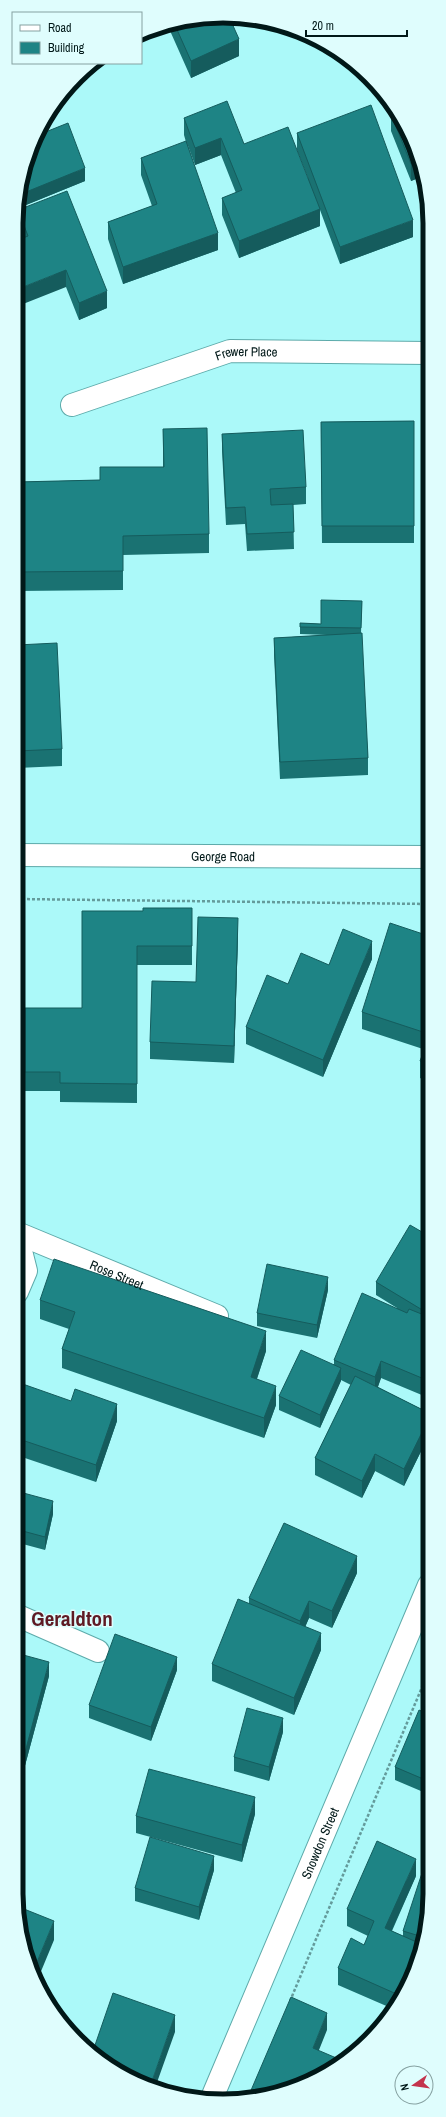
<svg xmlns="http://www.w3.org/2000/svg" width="446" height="2117" viewBox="0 0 446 2117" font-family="'Archivo Narrow',sans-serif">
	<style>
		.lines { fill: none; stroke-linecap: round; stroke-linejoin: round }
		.minor-casing { stroke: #5daaaa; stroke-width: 24 }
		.tertiary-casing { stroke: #5daaaa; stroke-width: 24 }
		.path { stroke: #649b9b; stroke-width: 2.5; stroke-dasharray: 3 2; stroke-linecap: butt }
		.minor { stroke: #fff; stroke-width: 22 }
		.tertiary { stroke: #fff; stroke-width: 22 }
		.wall { fill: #1a7272 }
		.shaded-wall { fill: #155c5d }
		.building { fill: #1e8485; stroke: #155c5d }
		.labels { text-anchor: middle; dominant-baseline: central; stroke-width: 3; stroke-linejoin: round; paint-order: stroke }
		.street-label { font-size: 13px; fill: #011818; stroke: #dffdfd }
		.town-label { font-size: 21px; font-weight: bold; fill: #5f1a24; stroke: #dffdfd }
		.rim { fill: none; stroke: #011818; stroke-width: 5 }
	</style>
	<rect width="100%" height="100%" fill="#abf9f9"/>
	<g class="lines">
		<g class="minor-casing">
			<g id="minor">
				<path id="s1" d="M72,405l158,-54 199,2"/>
				<path id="s2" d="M17,1233l200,83"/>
				<path d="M17,1292l9,-21 -9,-36"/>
				<path d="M16,1615l82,36"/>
				<path id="s3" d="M211,2100l218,-515"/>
			</g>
		</g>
		<g class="tertiary-casing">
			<g id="tertiary">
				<path id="s4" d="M17,855l412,2"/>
			</g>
		</g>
		<path class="path" d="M17,899l412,5
			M290,2001l138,-328"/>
		<use href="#minor" class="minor"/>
		<use href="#tertiary" class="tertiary"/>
	</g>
	<path class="wall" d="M230,19l9,37 -48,22 -24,-54 2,-1z
		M391,114l30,63 -10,4 -20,-50z
		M184,118l60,26 64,34 -11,-28v-17l116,104 -73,27 -20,-54v16l-81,32 -17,-43v-17l14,-5 -15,-38 -26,10 -8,-22 31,107 -95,34 -15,-45v-17l44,-16 -11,-31v-17l45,-16 -2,-7z
		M38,135l47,46 -59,24 -6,-14z
		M425,193l5,16v12l-5,-11z
		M18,210l89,98 -28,12 -13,-33 -44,-49 -4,-11z
		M414,421v122h-92l-1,-121z
		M429,421v87l-6,-69v-17z
		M163,429l46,105v19l-86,2v35l-106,1v-109l83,-2 63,-13z
		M222,434l84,53v17l-13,1 1,44 -47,2 -2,-27 -19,1 -4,-74z
		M362,601l-1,32 7,125v17l-88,4 -6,-124v-17l53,-3 -27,-1v-11l21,1z
		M17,645l45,104v17l-45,2z
		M192,908v57h-55v138l-77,-1v-11h-35v-83h57l61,-97z
		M238,935l-4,128 -84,-4v-17z
		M429,936l-6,113 -61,-20v-17z
		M372,959l-49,118 -77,-33v-17l42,-43 41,-19z
		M429,1037v45l-9,-4v-17z
		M429,1187v35l-7,-2v-14z
		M429,1236v162l-48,-20 -3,9 51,26v22l-25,51 -29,-15 -13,27 -47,-23v-17l36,-73 -10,-5 -21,48 -41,-18v-14l55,-32v-4l63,-52 -21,-13v-13z
		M328,1290l-11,48 -60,-12v-13z
		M40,1300l226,51 -9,28 19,26 -12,33 -202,-70v-19l7,-20 -29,-10z
		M17,1382l100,39 -21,61 -80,-27z
		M16,1491l37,23 -8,36 -26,-7 -3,10z
		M357,1573l-25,55 -23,-10 -4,9 16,23 -27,65 -82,-34v-17l37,-60v-6z
		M16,1653l33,23 -26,97 -7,-2z
		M177,1670l-26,71 -62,-23v-13z
		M428,1678v31l-5,-2v-17z
		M428,1714v80l-33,-14v-13z
		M283,1732l-14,49 -35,-10v-14z
		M255,1814l-13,48 -106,-29v-17z
		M214,1870l-15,50 -64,-19v-13z
		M416,1876l-24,55 11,5v-5l25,-10 -19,65 -18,22 -53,-23v-17l26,-23 4,-9 -21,-10v-17z"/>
	<path class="shaded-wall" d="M239,39v17l-48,22v-17z
		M93,63h9l-15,7z
		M51,111v8l-8,4 1,-3z
		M221,138v17l-26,10v-17z
		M417,162l4,15 -10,4v-17z
		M85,168v13l-59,24v-13z
		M320,209v17l-81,32v-17z
		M413,220v17l-73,27v-17z
		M218,233v17l-95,34v-17z
		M66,270v17l-48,19v-17z
		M107,291v17l-28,12v-17z
		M238,918v17l-4,128v-17z
		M372,941v18l-49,118v-17z
		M429,1014v17l-6,18v-17z
		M328,1277v13l-11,48v-13z
		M266,1331v20l-15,45v-19z
		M381,1361v17l-6,16v-17z
		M341,1368v13l-21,47v-13z
		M276,1386v19l-12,33v-20z
		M117,1404v17l-21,61v-17z
		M429,1418v17l-25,51v-17z
		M375,1454v17l-13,27v-17z
		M53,1501v13l-8,36v-13z
		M19,1530v13l-3,10v-13z
		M357,1556v17l-25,55v-17z
		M309,1601v17l-9,21v-18z
		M321,1633v17l-27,65v-17z
		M177,1657v13l-26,71v-14z
		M49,1662v14l-26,97v-13z
		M283,1718v14l-14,49v-14z
		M255,1797v17l-13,48v-17z
		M214,1856v14l-15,50v-13z
		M416,1859v17l-31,69v-17z
		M54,1921v19l-17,41 -5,-7z
		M327,2013v17l-14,35v-17z
		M175,2015v17l-20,56 -5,-1z"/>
	<path class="building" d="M230,19l9,20 -48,22 -17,-38z
		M227,101l17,43 44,-17 32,82 -81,32 -17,-43 20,-8 -21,-52 -26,10 -11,-30z
		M371,105l42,115 -73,27 -43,-114z
		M395,112l14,20 8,30 -6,2 -20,-50z
		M68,123l17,45 -59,24 -4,-9 16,-48z
		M186,141l32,92 -95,34 -15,-45 49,-18 -16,-46z
		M67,191l40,100 -28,12 -13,-33 -48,19v-49l10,-4 -10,-26z
		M414,421v105h-92l-1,-104z
		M429,421v71l-6,-70z
		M207,428l2,106 -86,2v35l-106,1v-90l83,-2v-13h64l-1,-38z
		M303,430l3,57 -36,2 1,16 22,-1 1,28 -47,2 -2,-27 -19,1 -4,-74z
		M321,600l41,1 -1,27 -61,-1v-4l21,1z
		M362,633l6,125 -88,4 -6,-124z
		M57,643l5,106 -45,2v-106z
		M143,908h49v38h-55v138l-77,-1v-11h-35v-64h57v-97h61z
		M198,917l40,1 -4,128 -84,-4 2,-61 44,1z
		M390,923l39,13v78l-6,18 -61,-20z
		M343,929l29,12 -49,119 -77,-33 21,-52 21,9 13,-31 28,12z
		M429,1037v28l-9,-4z
		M429,1187v22l-7,-3z
		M410,1225l19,11v78l-53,-32z
		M54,1259l212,72 -15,46 25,9 -12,32 -202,-69 13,-37 -35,-12z
		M267,1264l61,13 -11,48 -60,-12z
		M362,1293l45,20 2,-4 20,8v64l-48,-20 -6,16 -41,-17z
		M301,1350l40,18 -21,47 -41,-19z
		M355,1376l74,37v5l-25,51 -29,-15 -13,27 -47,-23z
		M17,1382l54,19 4,-12 42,15 -21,61 -80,-27z
		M16,1491l37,10 -8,36 -26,-7 -3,10z
		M284,1523l73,33 -25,55 -23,-10 -9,20 -51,-23z
		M238,1599l83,34 -27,65 -82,-34z
		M115,1634l62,23 -26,70 -62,-22z
		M16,1653l33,9 -26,98 -7,-2z
		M428,1678v14l-5,-2z
		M247,1708l36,10 -14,49 -35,-10z
		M419,1710l9,4v67l-33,-14z
		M149,1769l106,28 -13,48 -106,-29z
		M150,1837l64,19 -15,51 -64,-19z
		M377,1841l39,18 -31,69 36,16 -10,35 -5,9 -5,8 -63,-28 13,-30 13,7 10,-24 -27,-12z
		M423,1870l5,2v49l-5,16 -20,-6z
		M19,1907l35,14 -22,53v-1z
		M113,1993l62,22 -25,72 -6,-2 -51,-34z
		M291,1997l36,16 -14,35 28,12 -51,30 -41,5z"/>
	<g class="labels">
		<g class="street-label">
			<text stroke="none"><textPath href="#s1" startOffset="183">Frewer Place</textPath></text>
			<text stroke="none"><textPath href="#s4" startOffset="206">George Road</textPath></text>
			<text stroke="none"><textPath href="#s2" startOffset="108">Rose Street</textPath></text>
			<text stroke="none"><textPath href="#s3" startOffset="279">Snowdon Street</textPath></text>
		</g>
		<g class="town-label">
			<text x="72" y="1618">Geraldton</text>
		</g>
	</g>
	<path d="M0 0H446V2117H0ZM223 23H223A200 200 0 0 1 423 223V1894A200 200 0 0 1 223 2094H223A200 200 0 0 1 23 1894V223A200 200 0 0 1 223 23Z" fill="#dffdfd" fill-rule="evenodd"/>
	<path class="rim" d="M223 23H223A200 200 0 0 1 423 223V1894A200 200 0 0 1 223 2094H223A200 200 0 0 1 23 1894V223A200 200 0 0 1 223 23Z"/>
	<rect x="12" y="12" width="130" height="52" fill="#dffdfd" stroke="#86a1a1"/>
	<rect x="20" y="25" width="20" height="6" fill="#ffffff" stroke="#86a1a1"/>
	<text x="48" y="32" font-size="12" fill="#011818">Road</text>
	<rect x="20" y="42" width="20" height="12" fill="#1e8485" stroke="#86a1a1"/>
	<text x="48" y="52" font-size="12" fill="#011818">Building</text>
	<g transform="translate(414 2085) rotate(257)"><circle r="19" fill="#dffdfd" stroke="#86a1a1"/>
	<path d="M0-3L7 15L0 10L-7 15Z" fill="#c3334c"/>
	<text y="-6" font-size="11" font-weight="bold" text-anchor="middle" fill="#011818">N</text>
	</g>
	<path d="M306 30v6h101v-6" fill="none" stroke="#011818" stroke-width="2"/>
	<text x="312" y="30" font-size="12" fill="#011818" stroke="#dffdfd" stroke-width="3" paint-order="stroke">20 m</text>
</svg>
